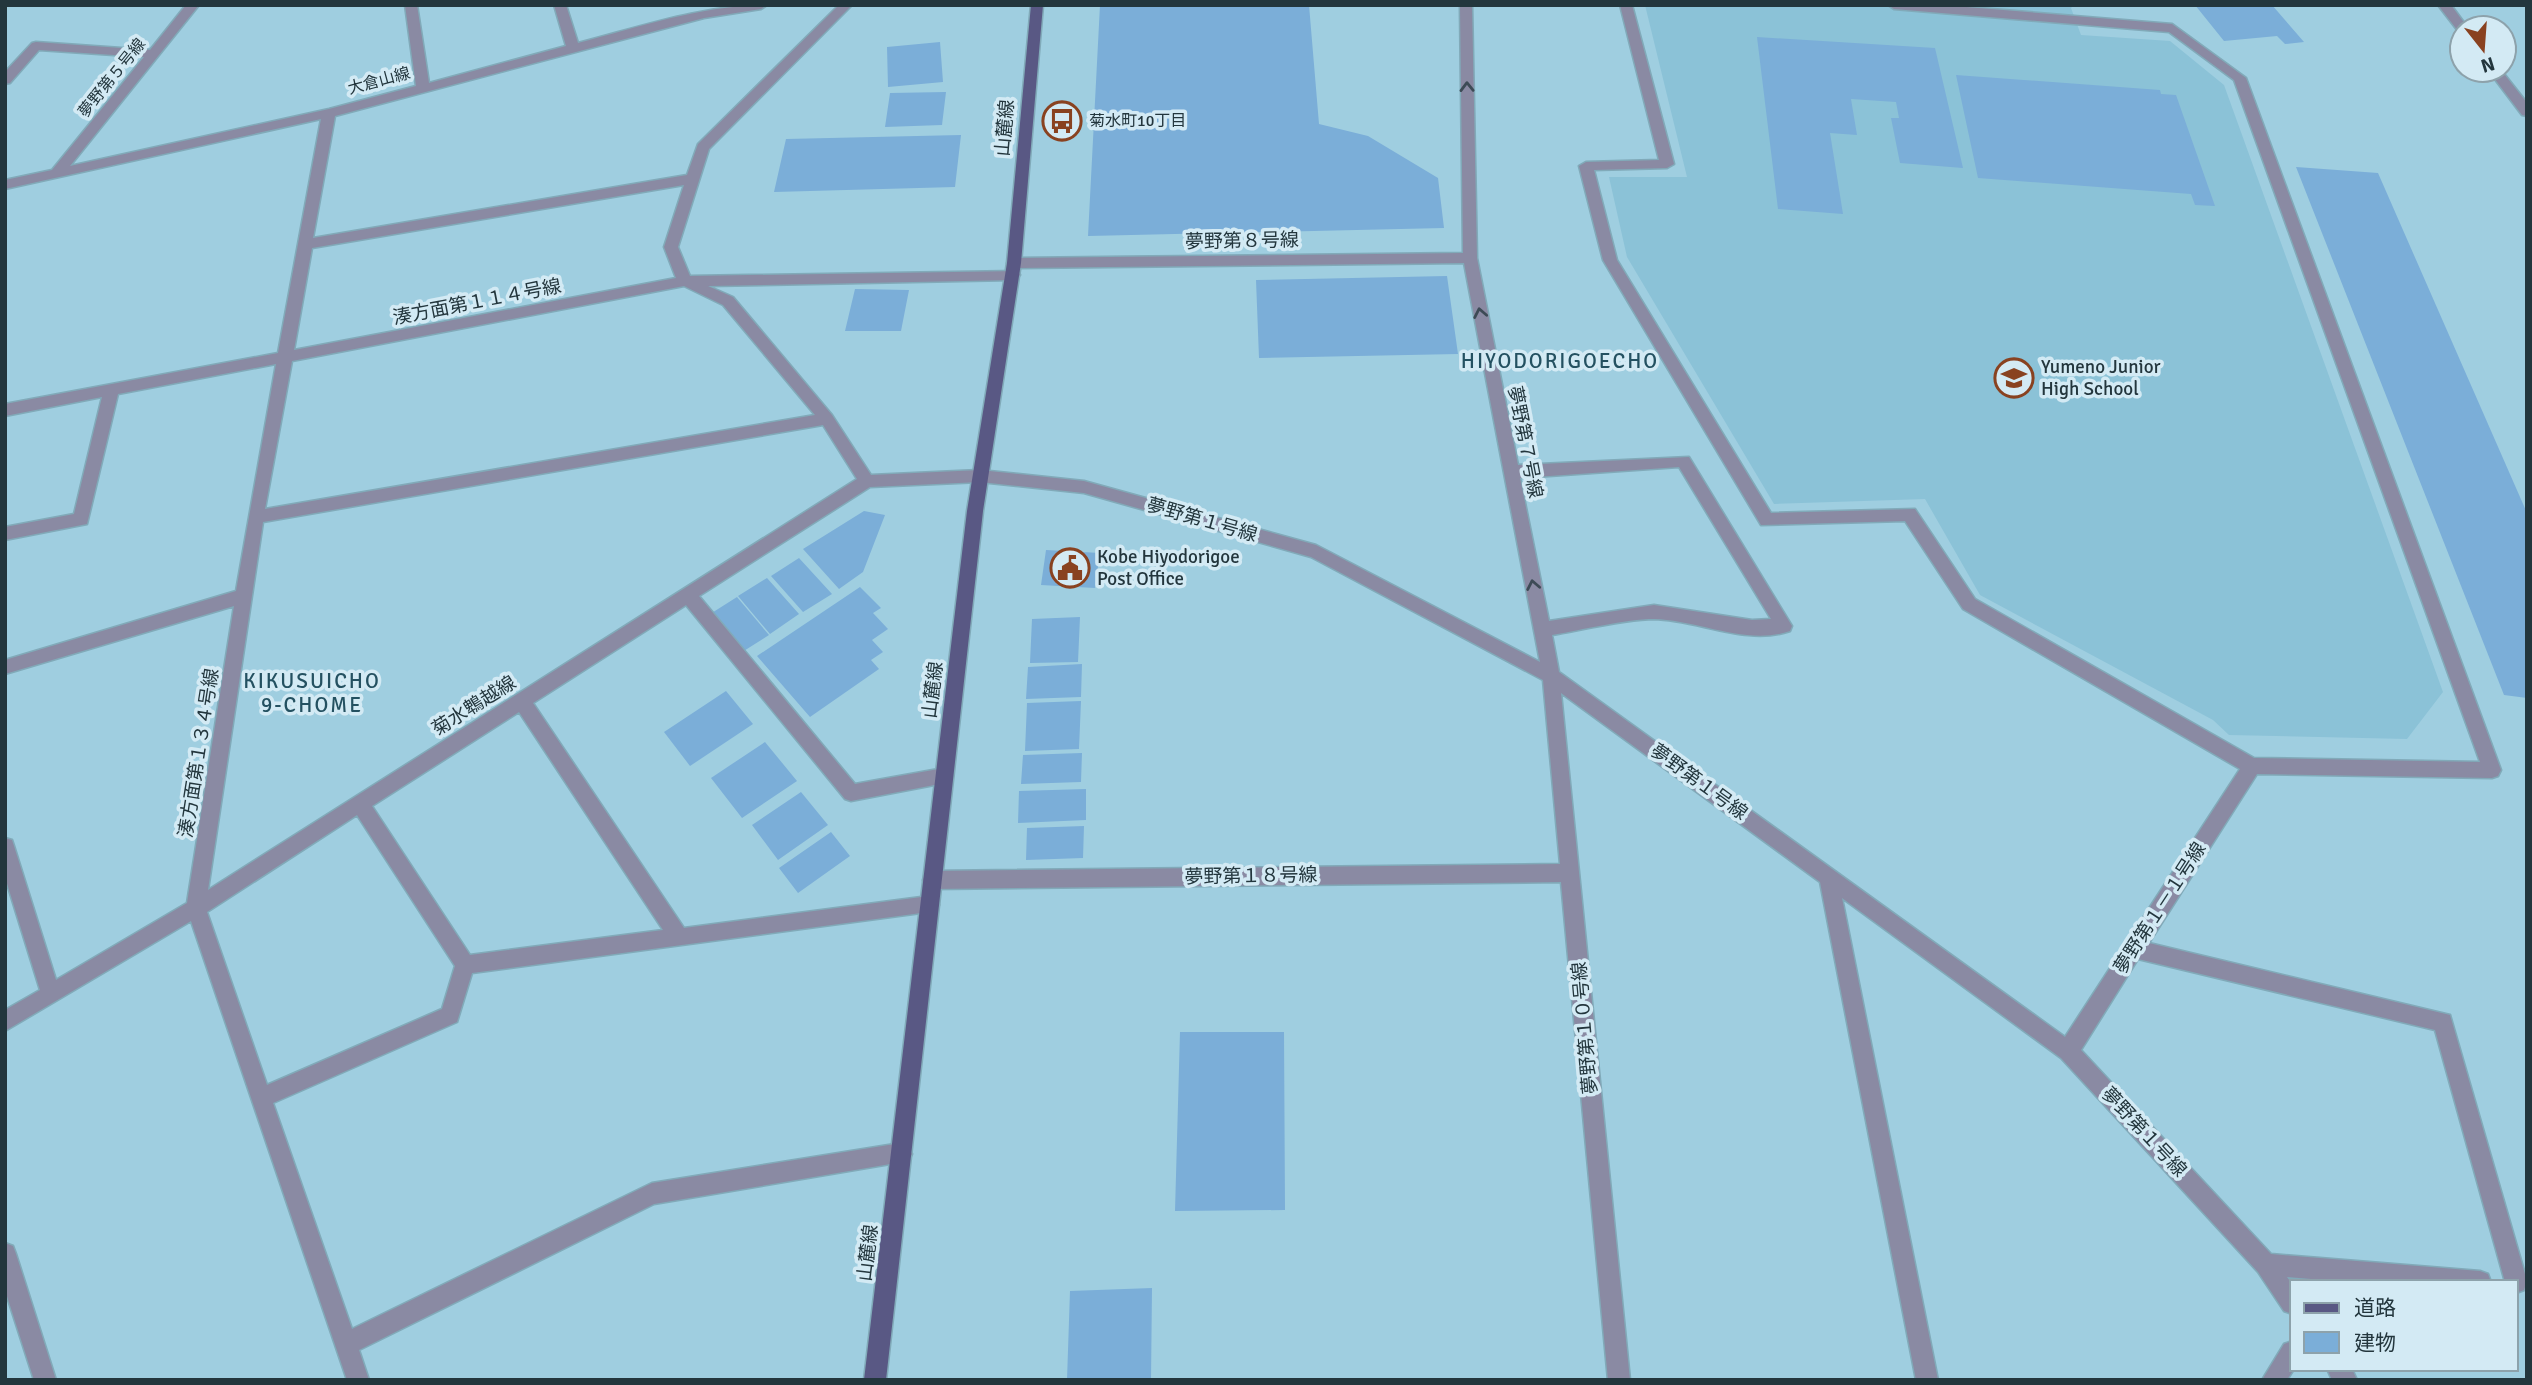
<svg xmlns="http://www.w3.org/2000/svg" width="2532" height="1385" viewBox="0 0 2532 1385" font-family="Signika,'Noto Sans JP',sans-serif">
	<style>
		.built { fill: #8bc2d7 }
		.building { fill: #7baed8 }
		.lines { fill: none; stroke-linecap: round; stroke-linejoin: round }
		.minor-casing { stroke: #81aab9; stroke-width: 3 }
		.tertiary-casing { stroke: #81aab9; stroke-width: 3 }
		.primary-casing { stroke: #81aab9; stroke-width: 3 }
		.minor { fill: #8a8aa3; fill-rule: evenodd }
		.tertiary { fill: #8a8aa3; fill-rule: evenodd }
		.primary { fill: #595884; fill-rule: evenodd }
		.oneway { stroke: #3d4b56 }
		.labels { text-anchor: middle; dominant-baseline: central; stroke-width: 7; stroke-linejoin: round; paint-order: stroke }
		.far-street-label { font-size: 16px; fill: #23363d; stroke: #d3eaf4 }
		.far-poi-label { font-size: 16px; fill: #23363d; stroke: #d3eaf4; text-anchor: start }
		.street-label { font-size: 19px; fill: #23363d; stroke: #d3eaf4 }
		.poi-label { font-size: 19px; fill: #23363d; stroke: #d3eaf4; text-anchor: start }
		.neighbourhood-label { font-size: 21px; letter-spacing: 2px; fill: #245161; stroke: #d3eaf4 }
	</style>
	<rect width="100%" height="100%" fill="#9fcee0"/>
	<path class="built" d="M1645,5h429l-3,3 10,27 89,6 54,44 219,607 -36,47 -178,-4 -16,-15 -233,-125 -55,-96 -151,5 -147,-247 -18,-80h78z"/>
	<path class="building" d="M1100,5h209l10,119 49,12 70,42 6,50 -356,8z
		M2195,5h77l32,37 -19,2 -8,-8 -53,5z
		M1757,37l178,11 28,120 -63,-5 -9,-45h8l-3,-16 -45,-3 6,36 -27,-2 13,81 -65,-5z
		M940,42l3,40 -55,5 -1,-40z
		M1956,75l204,15 1,4 15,1 39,111 -20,-1 -4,-11 -213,-16z
		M946,92l-4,33 -57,2 5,-34z
		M961,135l-6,52 -181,5 12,-53z
		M2296,167l82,6 149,340v185l-23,-3z
		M1447,276l11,78 -199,4 -3,-78z
		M855,289l54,1 -8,41h-56z
		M864,511l21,4 -22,57 -24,17 -36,-40z
		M1046,550l54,3 -5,35 -54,-3z
		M799,558l33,36 -29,18 -32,-36z
		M767,578l32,36 -29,20 -32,-38z
		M860,587l21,21 -8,5 15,16 -16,11 11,12 -12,8 8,9 -69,48 -53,-61z
		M737,597l32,38 -30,19 -32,-38z
		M1080,617l-2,45 -48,1 2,-44z
		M1082,664l-1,33 -55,2 2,-32z
		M726,691l27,33 -63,42 -26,-34z
		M1081,701l-2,48 -54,2 2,-48z
		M765,742l32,39 -55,37 -31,-40z
		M1082,753l-1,29 -60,2 2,-29z
		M1086,789v31l-68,3 1,-32z
		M801,792l27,33 -50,35 -26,-35z
		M1084,826l-1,32 -57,2 1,-32z
		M831,832l19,24 -52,37 -19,-25z
		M1180,1032h104l1,178 -110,1z
		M1152,1288l-1,92h-84l3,-89z"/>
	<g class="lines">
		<g class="minor-casing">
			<path id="minor" d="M186,5h13l-129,161 259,-57 87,-23 -11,-81h12l12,78 137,-37 -12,-41h12l12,38c62,-16 124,-38 189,-38l-6,4 -57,9 -369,98 -22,122 374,-63 11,-31 141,-139h13l-143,144 -31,98 12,29 328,-5 2,4 -7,5 -305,6 25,11 99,118 39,60 109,-5 104,11 232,64 224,117 -76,-399 -450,5 -7,-5 7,-5 449,-5 -3,-248h12l5,253 41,207 171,-8 103,169 -2,5c-43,15 -92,-11 -136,-12 -28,0 -73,11 -102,16l7,37 506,365 175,-268 -277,-160 -58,-88 -144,4 -158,-265 -24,-94 7,-4 73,-2 -39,-155h12l42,159 -7,4 -73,2 23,90 154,253 144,-4 60,90 279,159 226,4 -246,-682 -65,-48 -275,-23 -6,-4h54l230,19 74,54 255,692 -3,6 -6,2 -235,-4 -108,169 301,72 77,266 -3,9 -8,3v-11h-11l-70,-252 -297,-71 -57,91 190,204 209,17 8,3 3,8h-144l-60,-5 5,7v30l-8,-3 -26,-39 -197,-214 -219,-160 96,482h-22l-96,-498 -259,-189 69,687h-22l-47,-498 -629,7 -7,-3 -2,-6 2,-6 7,-3 628,-7 -17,-184 -232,-123 -227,-64 -104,-11 -110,5 -171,109 156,188 89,-16 6,2 3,6 -3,6 -99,19 -6,-2 -159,-194 -153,98 151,225 245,-32 7,3 3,6 -3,6 -464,62 -15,49 -184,81 79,226 300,-146 249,-40 7,4 4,7 -4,7 -254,43 -295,146 10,30h-22l-156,-459 -186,110v-21l35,-20 -35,-113v-39l7,2 2,6 42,134 131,-77 47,-297 -229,68v-14l231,-69 40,-227 -158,30 -31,130 -82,16v-13l69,-13 28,-117 -97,19v-12l273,-51 43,-234 -316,70v-9l47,-10 92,-113 -105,-7 -29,33 -5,1v-12l27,-29 4,-1 114,8zM684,185l-20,62 12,31 -382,72 18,-102zM684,286l39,19 92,110 -550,94 27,-148zM823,425l34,54 -649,411 55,-368zM1679,467l92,152 -19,1 -98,-15 -105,16 -29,-143zM519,712l144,218 -193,25 -98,-149zM357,815l98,151 -13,43 -175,76 -60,-173z
				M5,1243l8,3 3,8 40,126h-22l-29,-90z
				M2292,1341l2,28 -7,11h-25l22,-36z
				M2327,1369h25l5,11h-25z"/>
		</g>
		<g class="tertiary-casing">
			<path id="tertiary" d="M2438,5h13l17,23h-6v4l-4,-1z
				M2488,70h13l26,33v13l-5,-1z"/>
		</g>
		<g class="primary-casing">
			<path id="primary" d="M1031,5h12l-22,258 -38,248 -97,869h-22l103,-869 40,-248z"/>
		</g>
		<use href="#minor" class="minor"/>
		<use href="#tertiary" class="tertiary"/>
		<use href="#primary" class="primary"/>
	</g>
	<defs><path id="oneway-chevron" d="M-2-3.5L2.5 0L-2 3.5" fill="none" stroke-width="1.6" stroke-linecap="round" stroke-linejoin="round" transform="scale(1.75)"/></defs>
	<g class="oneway">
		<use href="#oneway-chevron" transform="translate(1467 87) rotate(-91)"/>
		<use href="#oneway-chevron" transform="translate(1480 313) rotate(-101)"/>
		<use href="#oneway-chevron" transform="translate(1533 585) rotate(-101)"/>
	</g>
	<defs>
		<g id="bus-ring" transform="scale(2.0125)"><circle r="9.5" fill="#d3eaf4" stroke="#894220" stroke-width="1.5"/><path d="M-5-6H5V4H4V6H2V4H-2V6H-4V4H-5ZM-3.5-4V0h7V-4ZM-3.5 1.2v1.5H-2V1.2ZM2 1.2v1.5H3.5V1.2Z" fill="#894220"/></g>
		<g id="school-ring" transform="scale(2.0125)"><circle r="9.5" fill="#d3eaf4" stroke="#894220" stroke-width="1.5"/><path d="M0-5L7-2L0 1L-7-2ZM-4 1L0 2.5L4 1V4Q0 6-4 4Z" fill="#894220"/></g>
		<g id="civic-ring" transform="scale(2.0125)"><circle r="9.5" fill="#d3eaf4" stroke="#894220" stroke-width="1.5"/><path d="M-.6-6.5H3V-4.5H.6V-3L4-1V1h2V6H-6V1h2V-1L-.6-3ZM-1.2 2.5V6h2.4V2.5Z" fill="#894220"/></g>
	</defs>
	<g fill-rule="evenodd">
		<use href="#bus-ring" x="1062" y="121"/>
		<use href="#school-ring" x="2014" y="378"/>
		<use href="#civic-ring" x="1070" y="568"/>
	</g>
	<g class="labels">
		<g class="far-street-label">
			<text transform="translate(112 78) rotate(-51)">夢野第５号線</text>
			<text transform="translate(379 81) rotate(-15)">大倉山線</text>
		</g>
		<g class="far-poi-label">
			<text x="1089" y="121">菊水町10丁目</text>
		</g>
		<g class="street-label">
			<text transform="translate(1005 128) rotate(-85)">山麓線</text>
			<text transform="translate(1242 241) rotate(-1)">夢野第８号線</text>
			<text transform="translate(477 302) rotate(-11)">湊方面第１１４号線</text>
			<text transform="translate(1525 442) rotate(79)">夢野第７号線</text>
			<text transform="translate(1202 520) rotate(16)">夢野第１号線</text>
			<text transform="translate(933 690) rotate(-83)">山麓線</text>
			<text transform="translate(474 706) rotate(-32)">菊水鵯越線</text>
			<text transform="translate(199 753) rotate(-81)">湊方面第１３４号線</text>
			<text transform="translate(1699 782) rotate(36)">夢野第１号線</text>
			<text transform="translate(1251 876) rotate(-1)">夢野第１８号線</text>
			<text transform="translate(2160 908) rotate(-57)">夢野第１－１号線</text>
			<text transform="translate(1585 1028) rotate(-95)">夢野第１０号線</text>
			<text transform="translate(2144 1132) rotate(47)">夢野第１号線</text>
			<text transform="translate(868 1253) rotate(-83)">山麓線</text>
		</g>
		<g class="poi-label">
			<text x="2041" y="367">Yumeno Junior<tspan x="2041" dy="22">High School</tspan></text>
			<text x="1097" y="557">Kobe Hiyodorigoe<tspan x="1097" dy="22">Post Office</tspan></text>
		</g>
		<g class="neighbourhood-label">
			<text x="1560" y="361">HIYODORIGOECHO</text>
			<text x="312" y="681">KIKUSUICHO<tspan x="312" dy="24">9-CHOME</tspan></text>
		</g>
	</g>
	<rect width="2532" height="1385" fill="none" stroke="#23363d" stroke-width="14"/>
	<rect x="2290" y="1280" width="228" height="91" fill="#d3eaf4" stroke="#8da2ab" stroke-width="2"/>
	<rect x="2304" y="1303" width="35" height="10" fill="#595884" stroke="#8da2ab" stroke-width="2"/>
	<text x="2354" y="1315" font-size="21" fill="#23363d">道路</text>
	<rect x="2304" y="1332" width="35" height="21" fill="#7baed8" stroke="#8da2ab" stroke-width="2"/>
	<text x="2354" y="1350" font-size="21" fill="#23363d">建物</text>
	<g transform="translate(2483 49) rotate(163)"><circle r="33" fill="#d3eaf4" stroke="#8da2ab" stroke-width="2"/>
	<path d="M0-5L12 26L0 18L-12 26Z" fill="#894220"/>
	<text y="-10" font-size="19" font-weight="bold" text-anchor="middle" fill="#23363d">N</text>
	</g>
</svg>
